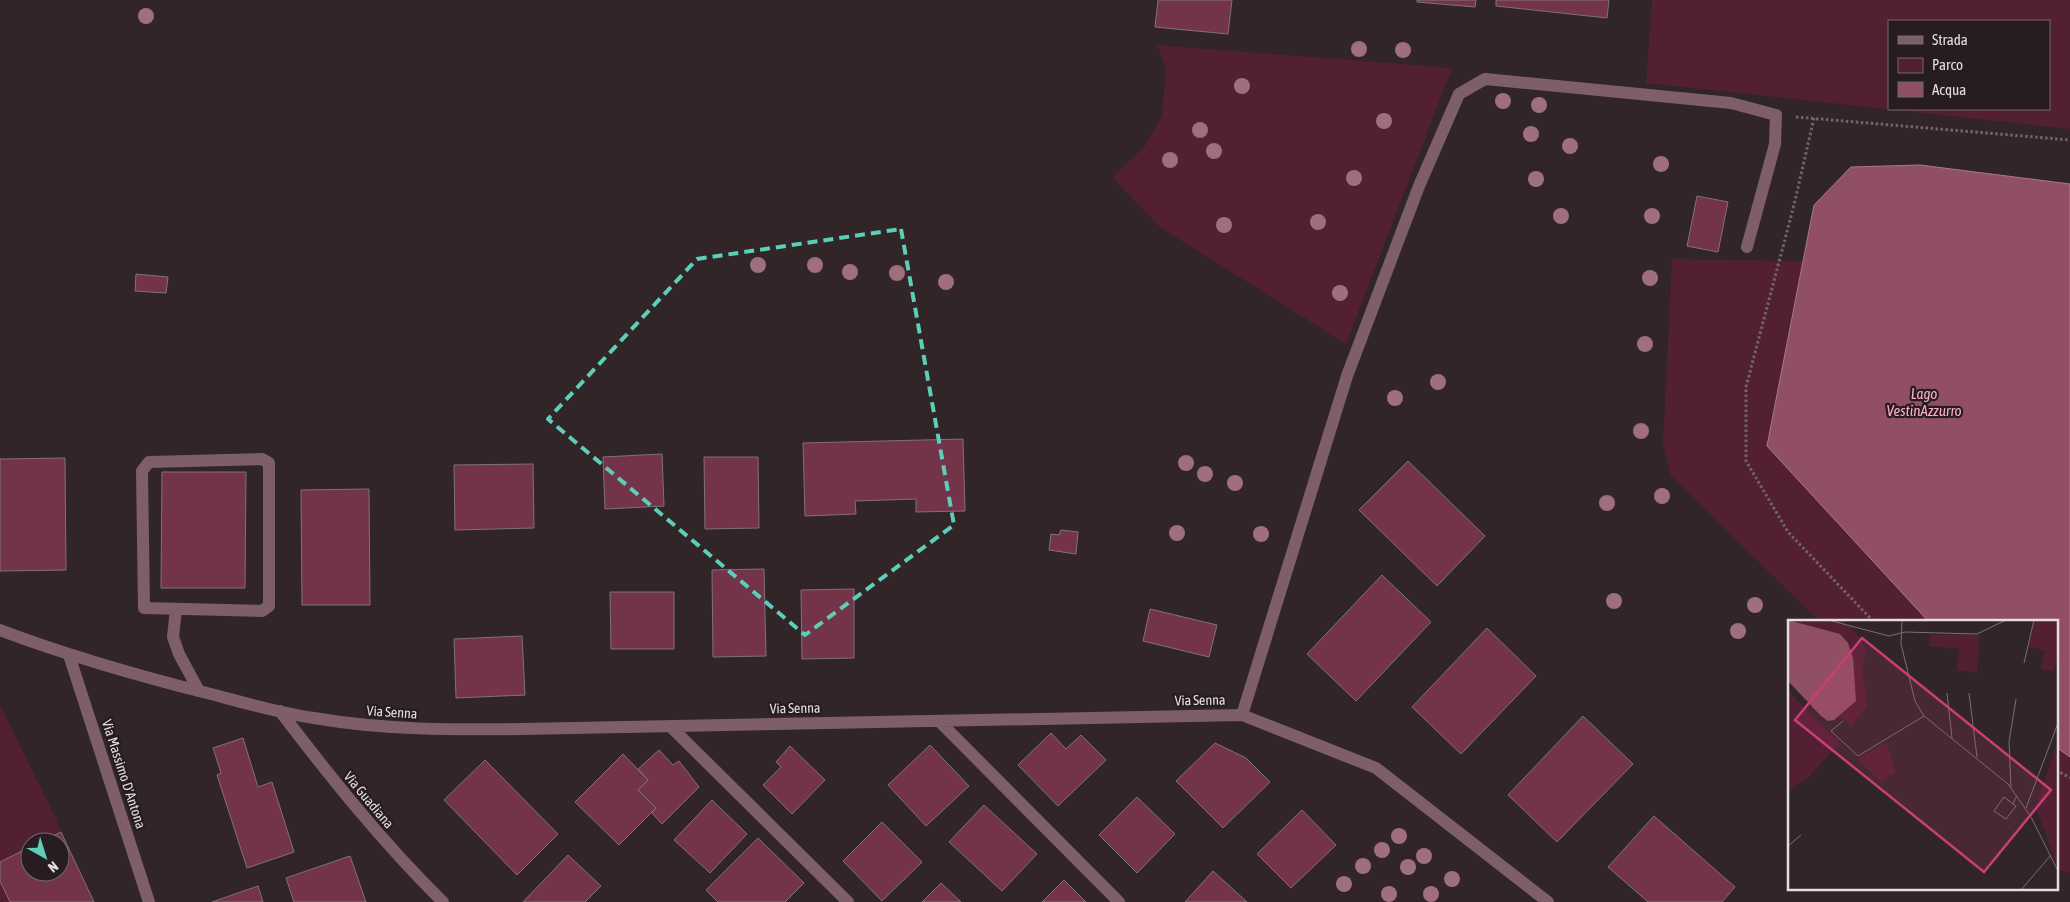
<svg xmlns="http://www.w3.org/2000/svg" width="2070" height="902" viewBox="0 0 2070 902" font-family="'Asap Condensed',sans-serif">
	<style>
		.green { fill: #522032; fill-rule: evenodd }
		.water { fill: #914f64; stroke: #aa7a89 }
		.building { fill: #733449; stroke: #817276 }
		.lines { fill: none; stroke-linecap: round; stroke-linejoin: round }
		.path { stroke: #706568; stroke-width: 3; stroke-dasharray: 2.5 2.5; stroke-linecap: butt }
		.service { stroke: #7e5f68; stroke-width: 12 }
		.minor { stroke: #7e5f68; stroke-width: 12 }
		.tree { fill: #a06f7d }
		.marked { fill: none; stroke: #5cceba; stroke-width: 4; stroke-dasharray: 10 6; stroke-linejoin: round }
		.labels { text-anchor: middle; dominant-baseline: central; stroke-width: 4.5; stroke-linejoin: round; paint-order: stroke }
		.street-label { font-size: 14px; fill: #e5dddf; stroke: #271c1f }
		.water-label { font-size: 15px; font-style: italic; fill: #feafc6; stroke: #271c1f }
		.inset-road { fill: none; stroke: #796f71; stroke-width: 1 }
		.view { fill: #c93f75; fill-opacity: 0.15; stroke: #c93f75; stroke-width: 2.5 }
		.inset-edge { fill: none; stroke: #e5dddf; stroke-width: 2.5 }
	</style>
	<rect width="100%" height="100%" fill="#312528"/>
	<path class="green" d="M1652,0h418v129l-424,-46zM1889,21h160v88h-160z
		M1157,45l295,23 -106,276 -185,-116 -49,-51 33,-31 17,-30 4,-48z
		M1672,259l131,2 -36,185 161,175h-109l-148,-145 -8,-32z
		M0,705l56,114 32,83h-88zM30,842h30v30h-30z
		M2056,747l14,10v116l-14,-4z"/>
	<path class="water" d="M1920,165l150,19v573l-14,-10v-126h-128l-161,-175 47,-241 37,-38z"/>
	<path class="building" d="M1158,0h74l-4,34 -73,-7z
		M1417,0h59l-1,7 -58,-5z
		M1496,0h113l-2,18 -111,-12z
		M1697,196l31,6 -10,50 -31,-6z
		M136,274l32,3 -2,16 -31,-2z
		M963,439l2,72 -49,1v-13l-61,2 1,13 -51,2 -2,-73z
		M662,454l2,52 -59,3 -2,-52z
		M704,457h54l1,71 -54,1z
		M65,458l1,112 -66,1v-112z
		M1408,461l77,75 -48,50 -78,-76z
		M533,464l1,64 -79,2 -1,-65z
		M162,472h84l-1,116h-84z
		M369,489l1,116h-68l-1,-115z
		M1061,530l17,2 -2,22 -27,-4 2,-16 8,1z
		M764,569l2,87 -53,1 -1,-87z
		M1382,575l49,47 -75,79 -49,-47z
		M854,589v69l-52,1 -1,-69z
		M610,592h64v57h-63z
		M1150,609l67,16 -8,32 -66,-16z
		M1487,628l49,48 -75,78 -49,-47z
		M522,636l3,59 -69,3 -2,-59z
		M1583,716l50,48 -76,78 -49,-47z
		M1051,733l15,16 15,-14 25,25 -48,46 -40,-41z
		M243,738l15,49 14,-5 22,70 -47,16 -30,-93 4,-2 -8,-25z
		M1215,743l31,15 24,24 -47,46 -47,-47z
		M930,745l39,41 -43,40 -38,-41z
		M790,746l35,34 -33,34 -29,-29 18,-18 -5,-5z
		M659,750l14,15 6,-4 20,26 -37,37 -10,-11 4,-5 -18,-18 10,-10 -10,-11z
		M623,754l25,26 -10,10 18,18 -37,37 -44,-43z
		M485,760l73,74 -41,41 -73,-75z
		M1137,797l38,37 -38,39 -38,-38z
		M712,800l35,34 -37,39 -36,-33z
		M984,805l53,49 -35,37 -53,-49z
		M1302,810l34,35 -45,43 -34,-34z
		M1654,816l81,71 -13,15h-74l-40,-35z
		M882,822l40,40 -40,39 -39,-40z
		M61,832l33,70h-84l-10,-21v-19l30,-15v25h30v-30h-19z
		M758,838l46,45 -19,19h-67l-12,-12z
		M568,855l33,31 -16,16h-62z
		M350,856l16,46h-72l-8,-24z
		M1213,871l34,31h-62z
		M1064,880l22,22h-44z
		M941,883l20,19h-39z
		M258,886l5,16h-51z"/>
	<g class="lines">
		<path class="path" d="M1796,117l274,23
			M1814,118l-20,87 -48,182v74l42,71 85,89
			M2056,770l14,8"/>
		<path class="service" d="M262,459l7,4v143l-7,5 -118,-3 -2,-137 7,-9z
			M176,609l-3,28 6,17 20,37
			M1242,715l105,-339 72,-190 40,-92 26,-15 246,24 45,12 -1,29 -28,103"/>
		<path class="minor" d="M0,630c69,26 139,46 211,64 34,9 68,19 103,24 70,12 139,12 209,11l719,-14 134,53 172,134
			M69,655l80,247
			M280,711c51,67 103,132 163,191
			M939,721l180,181
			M670,726l178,176"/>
	</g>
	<g class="tree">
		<circle cx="146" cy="16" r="8"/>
		<circle cx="1359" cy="49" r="8"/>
		<circle cx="1403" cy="50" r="8"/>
		<circle cx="1242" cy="86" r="8"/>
		<circle cx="1503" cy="101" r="8"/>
		<circle cx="1539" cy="105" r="8"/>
		<circle cx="1384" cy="121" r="8"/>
		<circle cx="1200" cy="130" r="8"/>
		<circle cx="1531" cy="134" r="8"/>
		<circle cx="1570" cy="146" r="8"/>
		<circle cx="1214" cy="151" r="8"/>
		<circle cx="1170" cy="160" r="8"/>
		<circle cx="1661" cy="164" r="8"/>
		<circle cx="1354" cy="178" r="8"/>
		<circle cx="1536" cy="179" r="8"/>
		<circle cx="1561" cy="216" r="8"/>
		<circle cx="1652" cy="216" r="8"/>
		<circle cx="1318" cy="222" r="8"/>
		<circle cx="1224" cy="225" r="8"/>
		<circle cx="758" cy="265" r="8"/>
		<circle cx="815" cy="265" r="8"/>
		<circle cx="850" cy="272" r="8"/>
		<circle cx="897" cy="273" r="8"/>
		<circle cx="1650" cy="278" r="8"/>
		<circle cx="946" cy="282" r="8"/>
		<circle cx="1340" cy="293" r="8"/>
		<circle cx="1645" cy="344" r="8"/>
		<circle cx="1438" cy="382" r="8"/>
		<circle cx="1395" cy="398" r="8"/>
		<circle cx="1641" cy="431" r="8"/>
		<circle cx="1186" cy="463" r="8"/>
		<circle cx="1205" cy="474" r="8"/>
		<circle cx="1235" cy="483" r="8"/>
		<circle cx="1662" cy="496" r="8"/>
		<circle cx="1607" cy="503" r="8"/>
		<circle cx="1177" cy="533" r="8"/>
		<circle cx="1261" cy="534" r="8"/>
		<circle cx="1614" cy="601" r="8"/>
		<circle cx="1755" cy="605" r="8"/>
		<circle cx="1738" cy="631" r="8"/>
		<circle cx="1399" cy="836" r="8"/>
		<circle cx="1382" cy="850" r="8"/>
		<circle cx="1424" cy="856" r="8"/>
		<circle cx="1363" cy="866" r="8"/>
		<circle cx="1408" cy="867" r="8"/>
		<circle cx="1452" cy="879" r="8"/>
		<circle cx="1344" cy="884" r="8"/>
		<circle cx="1389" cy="894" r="8"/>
		<circle cx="1431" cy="894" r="8"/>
	</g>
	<path class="marked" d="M901,229l53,296 -149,110 -257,-216 149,-160z"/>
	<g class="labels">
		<g class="street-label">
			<text transform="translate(1200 700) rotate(-1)">Via Senna</text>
			<text transform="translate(795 708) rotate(-1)">Via Senna</text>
			<text transform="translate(392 712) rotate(4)">Via Senna</text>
			<text transform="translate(124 774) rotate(72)">Via Massimo D'Antona</text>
			<text transform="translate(369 800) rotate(50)">Via Guadiana</text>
		</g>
		<g class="water-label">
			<text x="1924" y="393">Lago<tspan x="1924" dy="17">VestinAzzurro</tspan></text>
		</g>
	</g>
	<g transform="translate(1788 620)">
		<rect width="270" height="270" fill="#312528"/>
		<path d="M6,0h44l13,5 16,25 -5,16 5,40 -16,20 -12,-10 17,-15 -50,-76zM247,0h23v39l-5,12 -12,-2 3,-19 -16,-3zM142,15h50l-3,38 -20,-3 2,-21 -30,-3zM0,71l52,52 -37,40h-5l-10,10zM270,119v129l-22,-60zM99,122l9,32 -9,2 -5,7 -25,-24z" fill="#522032"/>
		<path d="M0,0l52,14 8,9 5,15 3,43 -22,19 -6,1 -7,-5 -33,-35z" fill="#914f64"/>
		<path class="inset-road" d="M40,0l61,16 16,-4 72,2 29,-14M114,0l-1,24 14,57 9,15 84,68 23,33 27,54M236,43l10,-43M159,73l5,45M181,73l8,64M55,101l-12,10 27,25 66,-40M223,167l-2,-45 7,-43M225,184l-9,-7 -10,14 12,8 10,-13 -3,-2 4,-9M238,188l32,-85M0,226l13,-11M233,270l30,-35"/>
		<path class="view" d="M74,18l189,152 -67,82 -189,-152z"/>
		<rect width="270" height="270" class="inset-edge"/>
	</g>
	<rect x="1888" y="20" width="162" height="90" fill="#271c1f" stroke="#73696c"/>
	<rect x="1898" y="36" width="25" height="8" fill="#7e5f68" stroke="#73696c"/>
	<text x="1932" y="45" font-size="15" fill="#e5dddf">Strada</text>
	<rect x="1898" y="58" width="25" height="15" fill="#522032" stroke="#73696c"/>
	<text x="1932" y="70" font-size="15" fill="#e5dddf">Parco</text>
	<rect x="1898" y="82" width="25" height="15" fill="#914f64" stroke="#73696c"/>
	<text x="1932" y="95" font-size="15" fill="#e5dddf">Acqua</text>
	<g transform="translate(45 857) rotate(141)"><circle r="24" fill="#271c1f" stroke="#73696c"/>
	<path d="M0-4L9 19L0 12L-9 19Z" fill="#5cceba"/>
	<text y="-8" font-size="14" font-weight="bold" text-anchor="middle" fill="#e5dddf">N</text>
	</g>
</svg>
